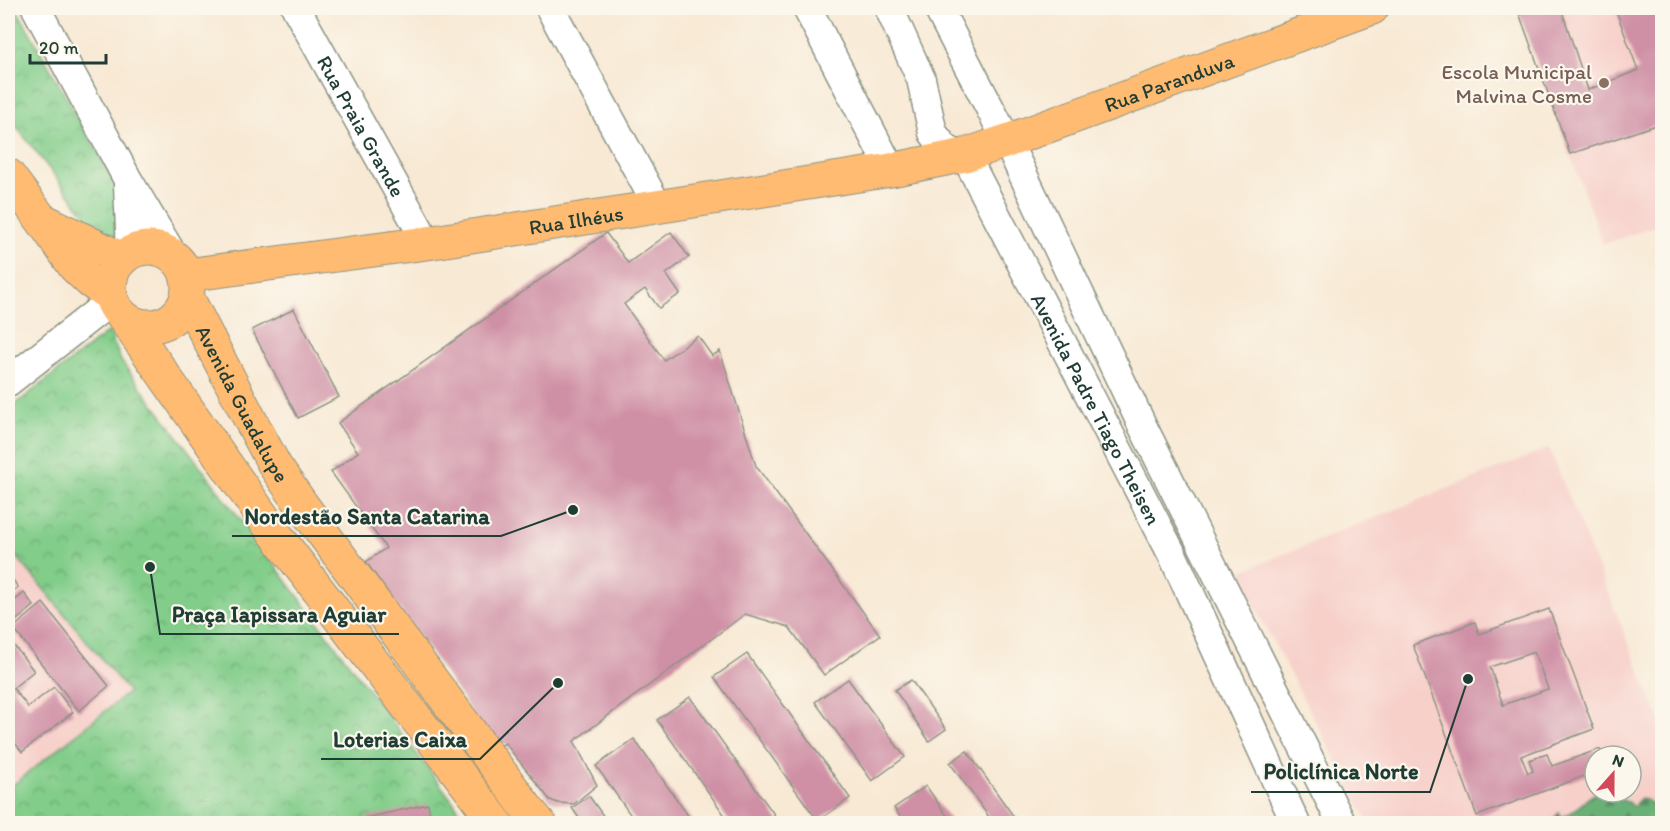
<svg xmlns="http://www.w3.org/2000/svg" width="1670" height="831" viewBox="0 0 1670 831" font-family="Itim,sans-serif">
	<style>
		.built { fill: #f7d0ca; fill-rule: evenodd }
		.forest { fill: url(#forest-firs); stroke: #447655; stroke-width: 1.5 }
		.park { fill: url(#park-crowns); stroke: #50855f; stroke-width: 1.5 }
		.building { fill: #cf8fa5; fill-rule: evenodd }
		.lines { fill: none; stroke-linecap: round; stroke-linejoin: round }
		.minor-casing { stroke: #8c9384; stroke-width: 31 }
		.major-casing { stroke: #8c9384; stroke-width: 35 }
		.minor { stroke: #fff; stroke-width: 28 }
		.major { stroke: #ffbb71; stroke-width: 33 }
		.education-dot { fill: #8d6e63; stroke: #fbf7ec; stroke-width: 2 }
		.labels { text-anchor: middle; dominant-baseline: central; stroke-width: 4.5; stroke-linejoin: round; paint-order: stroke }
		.education-label { font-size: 21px; fill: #785e54; stroke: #fbf7ec; text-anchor: end }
		.street-label { font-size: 21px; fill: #1f3d34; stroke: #fbf7ec }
		.leader { fill: none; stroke: #1f3d34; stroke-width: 2 }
		.callout-dot { fill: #1f3d34; stroke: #fbf7ec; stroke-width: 2 }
		.callout-label { font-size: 22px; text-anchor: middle; font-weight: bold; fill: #1f3d34; stroke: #fbf7ec; stroke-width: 4.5; stroke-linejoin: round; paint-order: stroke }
	</style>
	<defs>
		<pattern id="forest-firs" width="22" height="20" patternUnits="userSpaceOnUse" patternTransform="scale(1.5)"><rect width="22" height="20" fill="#69b076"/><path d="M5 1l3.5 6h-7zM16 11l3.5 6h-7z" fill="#569062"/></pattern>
		<pattern id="park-crowns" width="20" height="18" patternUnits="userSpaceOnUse" patternTransform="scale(1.5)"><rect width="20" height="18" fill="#82cd8a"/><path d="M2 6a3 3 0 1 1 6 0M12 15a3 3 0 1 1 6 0" fill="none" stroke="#6aa872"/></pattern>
	</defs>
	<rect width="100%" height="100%" fill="#fbf7ec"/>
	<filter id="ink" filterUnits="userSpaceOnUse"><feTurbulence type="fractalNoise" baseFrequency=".0167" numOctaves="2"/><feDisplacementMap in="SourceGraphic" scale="12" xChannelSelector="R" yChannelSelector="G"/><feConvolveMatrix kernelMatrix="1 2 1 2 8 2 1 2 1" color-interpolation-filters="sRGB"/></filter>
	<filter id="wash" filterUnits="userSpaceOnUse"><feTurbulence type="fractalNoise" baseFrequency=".008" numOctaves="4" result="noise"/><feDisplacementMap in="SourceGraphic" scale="24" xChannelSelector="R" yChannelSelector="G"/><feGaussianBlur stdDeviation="1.35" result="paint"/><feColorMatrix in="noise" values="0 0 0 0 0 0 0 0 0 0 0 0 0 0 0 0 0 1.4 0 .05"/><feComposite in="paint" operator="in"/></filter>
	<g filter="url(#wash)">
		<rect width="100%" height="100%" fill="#f8e9d4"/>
		<path class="built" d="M1517,8h144l1,4v212l-59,20z
			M1549,448l113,277v98h-293l-132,-250zM1595,756h36v36h-36z
			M8,546l121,146 -121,97z"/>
		<path class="forest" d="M1599,792l31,11 3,3 7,-7 6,1 16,11v12h-112l9,-10 3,4c15,-4 22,-20 37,-25z"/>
		<path class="park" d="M8,8h8l105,186 -6,59 -107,-137z
			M109,331l12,30 348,462 -461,1v-35l121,-97 -121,-146v-136z"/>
		<g id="blocks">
			<path class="building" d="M1536,8h25l27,82 50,-20 -23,-62h46l1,4v111l-92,31 -51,-141z
				M671,232l18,25 -23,17 14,20 -21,14 -14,-19 -21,15 40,56 34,-24 14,20 8,-5 36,115 124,169 -56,40 -35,-48 -44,-13 -171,127 23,44 -23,19 -16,-1 -8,-3 -45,-57 -9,6 -60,-89 -70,-98 20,-14 -55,-76 27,-20 -20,-29 268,-190 22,30z
				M294,309l45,88 -41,21 -46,-88z
				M8,573l10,14 -10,8z
				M24,593l10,13 -26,21v-21z
				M43,603l66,83 -30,25 -66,-83z
				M1549,609l45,120 -73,27 7,17 5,-2 -4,-11 18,-6 5,12 48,-17 2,7h-7v16l-118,44 -64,-171 62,-23 4,12zM1534,652l14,37 -45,16 -13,-38z
				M12,643l22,28 -21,17 15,19 26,-20 19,25 -51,40 -14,-18v-88z
				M747,654l103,144 -32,23 -104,-144z
				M848,679l57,78 -33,24 -57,-79z
				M911,680l35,49 -17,12 -34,-51z
				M690,697l91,127h-50l-74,-104z
				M634,739l60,85h-57l-41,-58z
				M967,751l52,73h-25l-44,-61z
				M926,786l27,38h-48l-11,-16z
				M589,796l20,28h-26l-11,-16z
				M428,804l4,20h-87l-1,-1z"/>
		</g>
	</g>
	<g filter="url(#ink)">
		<use href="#blocks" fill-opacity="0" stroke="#8c9384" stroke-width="1.5"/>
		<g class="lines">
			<g class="minor-casing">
				<g id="minor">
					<path d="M36,8l92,172 46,77"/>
					<path id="s1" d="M296,8l131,235"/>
					<path d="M550,8l108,199"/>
					<path d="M807,8l84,162"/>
					<path id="s2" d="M889,8l32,71 12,54 12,15 10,6 10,1 208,401 123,268"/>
					<path d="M938,8l69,133 136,286 199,397"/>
					<path d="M128,185l3,67"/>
					<path d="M8,382l104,-82"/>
				</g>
			</g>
			<g class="major-casing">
				<g id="major">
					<path d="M8,175l33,44 34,48 16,15 19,13"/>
					<path d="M43,220l79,39"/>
					<circle cx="149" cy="287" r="39"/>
					<path id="s3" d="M186,275l241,-32 464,-73 74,-15 42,-14 365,-133"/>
					<path id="s4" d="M187,297l66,128 22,41 27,39 224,302 14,17"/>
					<path d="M124,318l143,205 230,301"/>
				</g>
			</g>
			<use href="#minor" class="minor"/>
			<use href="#major" class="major"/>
		</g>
	</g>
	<circle class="education-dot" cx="1604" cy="83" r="6"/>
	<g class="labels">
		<g class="education-label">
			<text x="1592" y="71">Escola Municipal<tspan x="1592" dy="24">Malvina Cosme</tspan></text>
		</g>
		<g class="street-label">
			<text stroke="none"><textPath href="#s3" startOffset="1005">Rua Paranduva</textPath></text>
			<text stroke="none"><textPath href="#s1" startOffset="135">Rua Praia Grande</textPath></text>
			<text stroke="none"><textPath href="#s3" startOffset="394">Rua Ilhéus</textPath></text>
			<text stroke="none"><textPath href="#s4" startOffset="120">Avenida Guadalupe</textPath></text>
			<text stroke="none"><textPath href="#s2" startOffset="460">Avenida Padre Tiago Theisen</textPath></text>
		</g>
	</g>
	<path class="leader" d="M573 510L501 536H232M150 567L160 634H399M558 683L480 759H321M1468 679L1430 792H1251"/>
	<g class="callout-dot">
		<circle cx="573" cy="510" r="6"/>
		<circle cx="150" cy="567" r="6"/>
		<circle cx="558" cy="683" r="6"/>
		<circle cx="1468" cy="679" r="6"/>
	</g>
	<g class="callout-label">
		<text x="367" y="524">Nordestão Santa Catarina</text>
		<text x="279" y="622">Praça Iapissara Aguiar</text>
		<text x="400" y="747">Loterias Caixa</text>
		<text x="1341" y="779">Policlínica Norte</text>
	</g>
	<rect width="1670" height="831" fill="none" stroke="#fbf7ec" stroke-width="30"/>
	<g transform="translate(1613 774) rotate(21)"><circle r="28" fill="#fbf7ec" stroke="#a3ada2" stroke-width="1.5"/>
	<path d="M0-4.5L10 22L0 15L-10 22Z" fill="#d1495b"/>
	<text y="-9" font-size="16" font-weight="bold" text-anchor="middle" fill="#1f3d34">N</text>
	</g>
	<path d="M30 54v9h76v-9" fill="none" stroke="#1f3d34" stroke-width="3"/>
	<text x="39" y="54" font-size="18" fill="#1f3d34" stroke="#fbf7ec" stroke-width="4.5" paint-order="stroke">20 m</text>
</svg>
